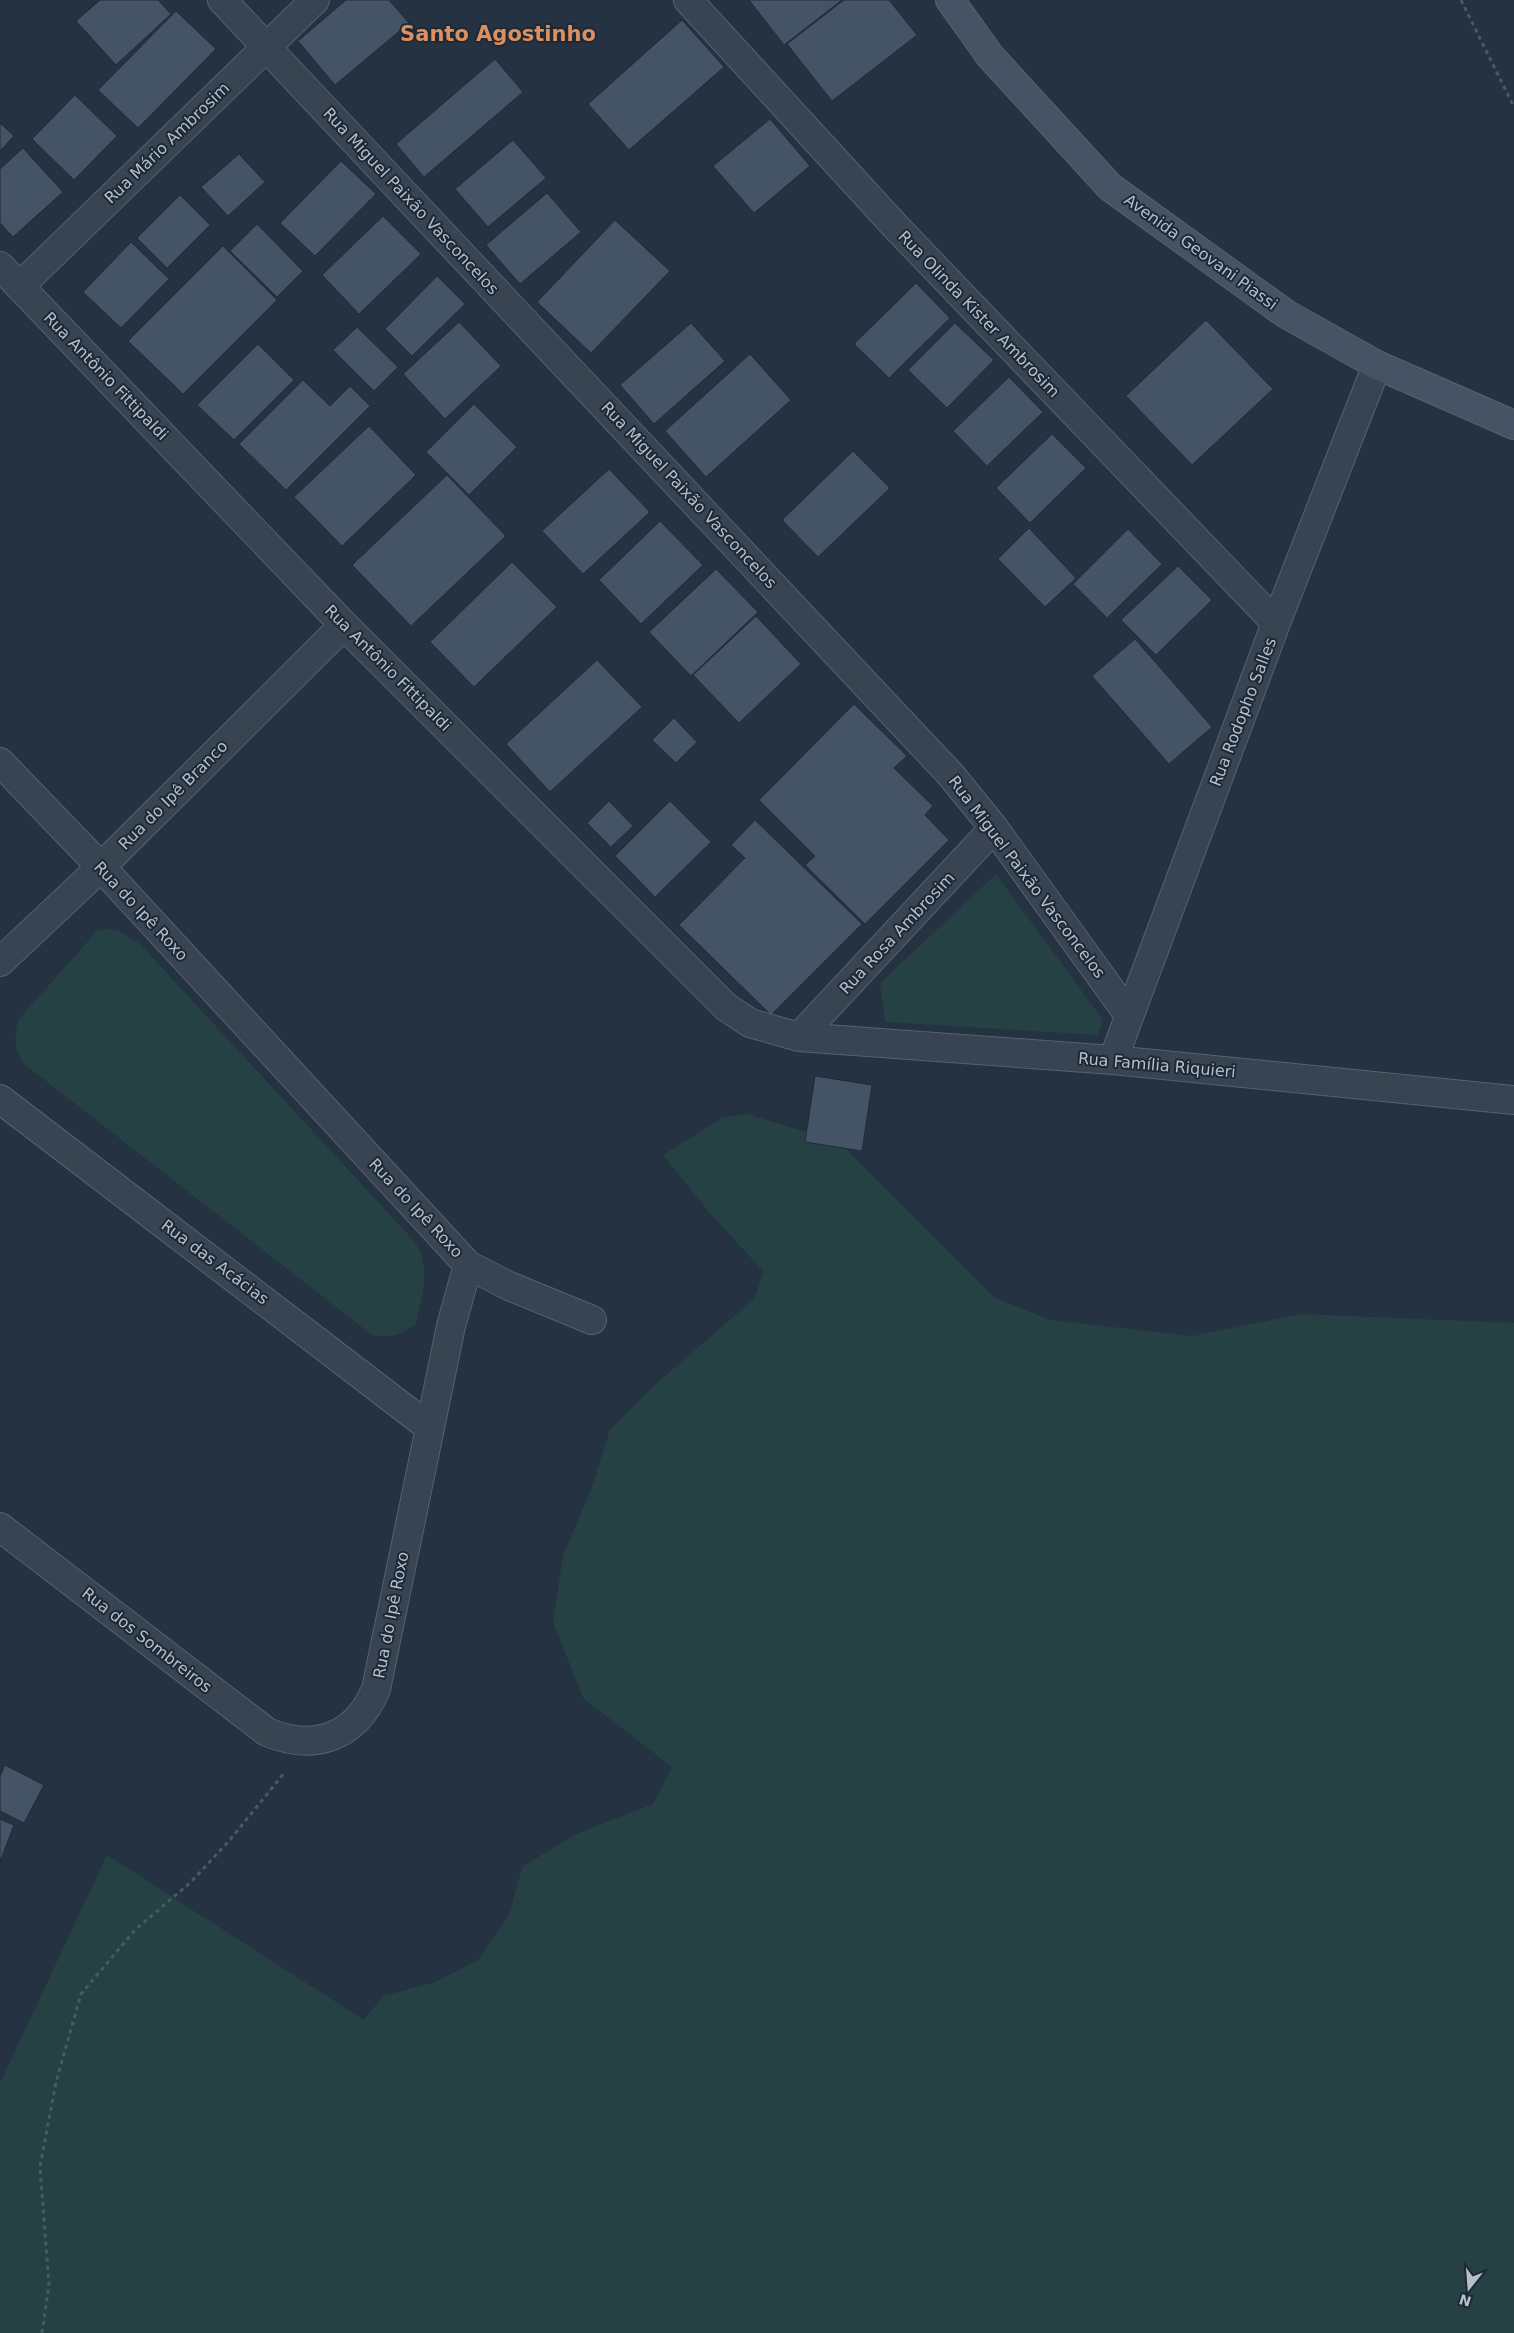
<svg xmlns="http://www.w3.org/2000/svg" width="1514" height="2333" viewBox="0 0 1514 2333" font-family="'DejaVu Sans',sans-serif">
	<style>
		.green { fill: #264143 }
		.building { fill: #445466; stroke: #1f2b39 }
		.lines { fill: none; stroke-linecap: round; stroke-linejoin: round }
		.street-casing { stroke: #56626f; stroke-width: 30 }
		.secondary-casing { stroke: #56626f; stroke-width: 30 }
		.path { stroke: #445e60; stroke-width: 3; stroke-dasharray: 4 4; stroke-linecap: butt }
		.street { stroke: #384452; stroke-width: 28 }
		.secondary { stroke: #465365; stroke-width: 28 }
		.labels { text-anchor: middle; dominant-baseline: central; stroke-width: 4; stroke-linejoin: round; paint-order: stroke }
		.street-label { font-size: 16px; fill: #b5bfcc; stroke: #1d2937 }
		.district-label { font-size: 21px; font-weight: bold; fill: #dd905f; stroke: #1d2937 }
	</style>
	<rect width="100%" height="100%" fill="#243242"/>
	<path class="green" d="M996,874l107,146 -5,15 -213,-13 -5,-39z
		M108,929l11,2 21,13 275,298c17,27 7,54 1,82 -15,11 -26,15 -44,11l-349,-272c-9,-15 -9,-27 -5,-43l79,-89z
		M747,1114l92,28 156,156 55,22 143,16 108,-22 213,9v1010h-1514v-250l107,-228 257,165 19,-24 52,-14 43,-22 31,-45 13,-48 52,-32 79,-31 19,-37 -89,-69 -30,-76 10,-67 28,-65 19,-60 48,-48 96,-83 10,-27 -56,-61 -45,-56 59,-37z"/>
	<path class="building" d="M100,0h58l13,14 -55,51 -40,-44z
		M346,0h43l20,23 -74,62 -37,-44z
		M749,0h93l-58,45z
		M844,0h45l28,35 -85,66 -45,-57z
		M176,11l40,38 -78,79 -40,-38z
		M682,20l42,47 -95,83 -41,-46z
		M495,59l28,33 -99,85 -28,-33z
		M75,95l42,41 -43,44 -42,-41z
		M770,119l40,47 -56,47 -41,-47z
		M0,123l14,13 -14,15z
		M513,140l33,38 -58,49 -33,-38z
		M23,148l40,44 -50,45 -13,-14v-54z
		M239,154l26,28 -37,34 -27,-29z
		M341,161l35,33 -61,62 -35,-33z
		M547,193l34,39 -61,52 -34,-39z
		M180,195l30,30 -43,43 -30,-30z
		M383,216l38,38 -62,60 -37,-39z
		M615,220l55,51 -79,82 -54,-51z
		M257,224l46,47 -26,26 -47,-46z
		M131,242l38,37 -48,49 -38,-36z
		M223,246l54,54 -94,94 -55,-53z
		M437,276l28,28 -53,52 -27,-27z
		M916,283l34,35 -61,60 -35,-34z
		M1206,320l67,69 -81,76 -66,-69z
		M459,322l42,44 -56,53 -42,-45z
		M691,323l34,38 -71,63 -34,-39z
		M955,323l39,37 -47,48 -39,-38z
		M357,327l41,40 -24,24 -41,-41z
		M258,344l36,36 -60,60 -37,-35z
		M750,354l41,46 -85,77 -41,-46z
		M1009,377l34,35 -56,54 -34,-35z
		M303,380l27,26 20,-20 20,20 -84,84 -47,-46z
		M474,404l43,43 -48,48 -43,-43z
		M369,426l47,49 -74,71 -48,-49z
		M1052,434l34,34 -56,55 -34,-35z
		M853,451l37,37 -72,69 -36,-37z
		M609,469l41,43 -67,62 -41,-43z
		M447,475l59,61 -95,90 -59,-61z
		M660,521l43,44 -62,59 -42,-44z
		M1029,528l47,50 -31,29 -47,-48z
		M1128,529l34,35 -55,54 -34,-34z
		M512,562l45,45 -83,80 -44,-45z
		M1178,566l34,34 -56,55 -35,-35z
		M716,569l42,43 -67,64 -42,-44z
		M756,616l45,48 -62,59 -46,-48z
		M1135,639l77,88 -43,37 -77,-88z
		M597,660l45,47 -92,85 -44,-48z
		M854,704l53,52 -13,12 39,38 -8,9 24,25 -84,84 -60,-59 10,-9 -56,-56z
		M674,718l23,24 -21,21 -24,-23z
		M609,801l24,25 -22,21 -24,-24z
		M670,801l41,41 -56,55 -40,-41z
		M755,820l107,104 -91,91 -92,-90 66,-67 -14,-13z
		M815,1076l57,9 -10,66 -57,-9z
		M5,1765l39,20 -20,38 -24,-12v-35z
		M0,1819l14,6 -14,37z"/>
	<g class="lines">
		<g class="street-casing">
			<path id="street" d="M222,0l729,775 43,53 134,186
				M688,0l208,227 380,396
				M0,266l344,359 382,382 24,16 49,14 314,23 401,40
				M20,286l295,-286
				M0,762l101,105 367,398 -17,61 -75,363c-20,48 -61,63 -109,43l-267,-205
				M0,962l101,-95 243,-242
				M799,1037l195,-209
				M1113,1060l163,-437 101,-258
				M0,1099l429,328
				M468,1265l41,21 83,34"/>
		</g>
		<g class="secondary-casing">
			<path id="secondary" d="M950,0l40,56 120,131 176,127 91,51 137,60"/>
		</g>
		<path class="path" d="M1461,0l53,107
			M42,2333l7,-48 -9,-118 16,-85 25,-88 54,-64 56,-48 38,-41 56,-69"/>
		<use href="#street" class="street"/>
		<use href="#secondary" class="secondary"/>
	</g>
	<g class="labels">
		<g class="street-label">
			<text transform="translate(167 143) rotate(-44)">Rua Mário Ambrosim</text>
			<text transform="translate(411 201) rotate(47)">Rua Miguel Paixão Vasconcelos</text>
			<text transform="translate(1201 252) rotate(36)">Avenida Geovani Piassi</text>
			<text transform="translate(979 314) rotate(46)">Rua Olinda Kister Ambrosim</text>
			<text transform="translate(106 376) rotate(46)">Rua Antônio Fittipaldi</text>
			<text transform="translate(689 495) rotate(47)">Rua Miguel Paixão Vasconcelos</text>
			<text transform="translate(388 668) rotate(45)">Rua Antônio Fittipaldi</text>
			<text transform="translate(1243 712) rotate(-69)">Rua Rodopho Salles</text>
			<text transform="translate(173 795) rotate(-45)">Rua do Ipê Branco</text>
			<text transform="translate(1027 877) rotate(53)">Rua Miguel Paixão Vasconcelos</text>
			<text transform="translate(141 911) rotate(47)">Rua do Ipê Roxo</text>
			<text transform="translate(897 933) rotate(-47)">Rua Rosa Ambrosim</text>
			<text transform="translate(1157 1065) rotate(5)">Rua Família Riquieri</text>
			<text transform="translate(416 1208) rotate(47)">Rua do Ipê Roxo</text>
			<text transform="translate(215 1262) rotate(37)">Rua das Acácias</text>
			<text transform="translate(391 1615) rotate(-79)">Rua do Ipê Roxo</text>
			<text transform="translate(147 1640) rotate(38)">Rua dos Sombreiros</text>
		</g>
		<g class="district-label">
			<text x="498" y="34">Santo Agostinho</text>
		</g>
	</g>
	<g transform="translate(1469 2288) rotate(197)" stroke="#1d2937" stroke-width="4" paint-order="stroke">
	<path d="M0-4L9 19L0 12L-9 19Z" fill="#b5bfcc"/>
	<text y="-8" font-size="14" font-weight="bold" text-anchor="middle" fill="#b5bfcc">N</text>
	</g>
</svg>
